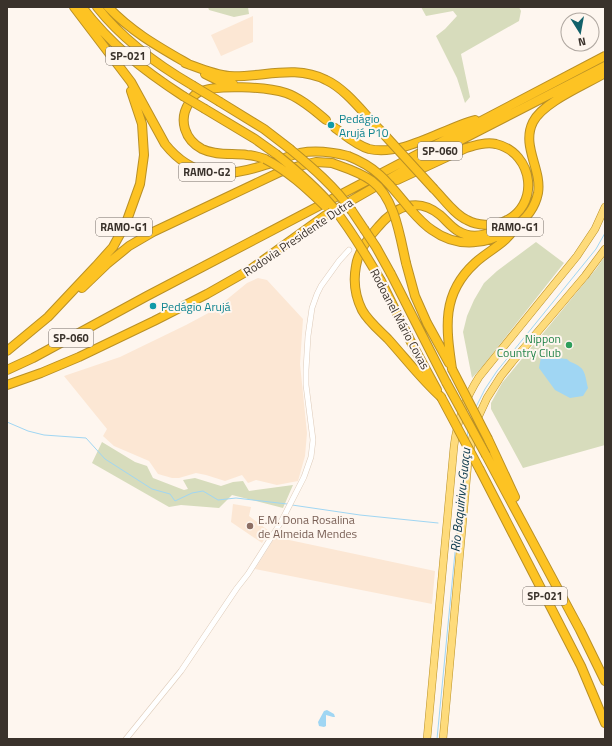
<svg xmlns="http://www.w3.org/2000/svg" width="612" height="746" viewBox="0 0 612 746" font-family="'Titillium Web',sans-serif">
	<style>
		.built { fill: #fce7d4 }
		.green { fill: #d7dcbc }
		.water { fill: #a0d6f3 }
		.lines { fill: none; stroke-linecap: round; stroke-linejoin: round }
		.stream { stroke: #a0d6f3; stroke-width: 1 }
		.tertiary-casing { stroke: #decbb9; stroke-width: 6 }
		.primary-casing { stroke: #b99026; stroke-width: 8 }
		.motorway-casing { stroke: #b99026; stroke-width: 10 }
		.tertiary { stroke: #fff; stroke-width: 5 }
		.primary { stroke: #fedb7b; stroke-width: 7 }
		.motorway { stroke: #fdc323; stroke-width: 8 }
		.motorway-bridge-casing { stroke: #b99026; stroke-width: 10; stroke-linecap: butt }
		.motorway-bridge { stroke: #fdc323; stroke-width: 8 }
		.culture-dot { fill: #0f9aa8; stroke: #fef6ef; stroke-width: 1.5 }
		.leisure-dot { fill: #2e9e5b; stroke: #fef6ef; stroke-width: 1.5 }
		.education-dot { fill: #8d6e63; stroke: #fef6ef; stroke-width: 1.5 }
		.labels { text-anchor: middle; dominant-baseline: central; stroke-width: 4; stroke-linejoin: round; paint-order: stroke }
		.shield { fill: #fef6ef; stroke: #756d66; stroke-width: 1 }
		.shield-label { font-size: 11px; font-weight: bold; fill: #3a322b }
		.culture-label { font-size: 12px; fill: #0d838f; stroke: #fef6ef; text-anchor: start }
		.street-label { font-size: 12px; fill: #3a322b; stroke: #fef6ef }
		.leisure-label { font-size: 12px; fill: #27864d; stroke: #fef6ef; text-anchor: end }
		.education-label { font-size: 12px; fill: #785e54; stroke: #fef6ef; text-anchor: start }
		.water-label { font-size: 13px; font-style: italic; fill: #063549; stroke: #fef6ef }
	</style>
	<rect width="100%" height="100%" fill="#fef6ef"/>
	<path class="built" d="M253,16v26l-32,14 -10,-21z
		M258,278l9,2 36,39 -3,45 7,69 -2,23 -7,25 -21,4 -21,-5 -8,3 -6,-8 -17,6 -19,-6 -10,-2 -17,5h-7l-14,-4 -9,-13 -35,-15 -11,-10 4,-7 -43,-53 56,-19 66,-32 28,-15 33,-27z
		M233,504l18,3 -2,9 20,15 -7,12 -31,-21z
		M275,537l160,34 -3,33 -177,-35z"/>
	<path class="green" d="M208,7h40l1,7 -15,3 -25,-7z
		M421,7h98l2,4 -2,10 -58,33 9,43 -5,6 -8,-25 -21,-42 9,-7 12,-13 -4,-5 -27,5z
		M536,242l28,21 -82,104 -10,11 -9,-46 4,-16 7,-16 10,-17 13,-12z
		M605,256v189l-82,23 -32,-59v-6l11,-20 94,-114z
		M102,442l33,20 12,4 6,12 31,12 4,-1 -5,-9 12,-2 26,8 12,-4 10,-1 6,10 44,-6 -10,23 -51,-13 -13,13 -38,-3 -12,2 -77,-44z"/>
	<path class="water" d="M546,354l9,1 2,3 10,1c3,4 9,4 13,8 6,4 6,15 8,21l-5,8 -13,2 -15,-8 -16,-22 2,-11z
		M327,710l7,4 1,3h-2l-7,-2v11l-2,1 -5,-1 -1,-4 6,-11z"/>
	<g class="lines">
		<path class="stream" d="M476,407l9,-18 12,-18 99,-122 9,-16
			M7,422l21,9 16,4 42,3 19,21 47,30 18,5 5,7 17,-8 11,-2 15,9 18,-2 51,6
			M467,438l1,-7
			M292,505l68,10 78,8
			M437,739l28,-290"/>
		<g class="tertiary-casing">
			<path id="tertiary" d="M126,739l55,-68 56,-83 11,-14 33,-52 23,-45 7,-20 2,-17 -7,-55v-15l2,-34 4,-28 5,-14 4,-8 18,-25 10,-11"/>
		</g>
		<g class="primary-casing">
			<path id="primary" d="M427,739l27,-293c3,-25 11,-47 25,-69l98,-121 18,-27 10,-22
				M443,739l25,-276 4,-23 4,-18 11,-24 14,-22 12,-15 72,-85 20,-27"/>
		</g>
		<g class="motorway-casing">
			<path id="motorway" d="M74,7l57,75 34,62c28,35 60,34 100,21 11,-3 23,-9 35,-12 16,-3 32,-1 48,3
				M82,7c29,38 61,63 101,89
				M97,7c26,33 59,57 95,78
				M108,7c25,26 51,40 82,58
				M185,63c14,5 30,12 44,13 33,2 65,-12 97,4 20,9 38,34 54,50
				M205,74l12,6 16,4
				M220,102l44,27 26,20
				M205,109l50,30 21,15
				M335,128c10,7 21,17 34,21 33,8 75,-21 106,-29
				M265,159c-6,-2 -12,-4 -18,-4 -14,-2 -31,1 -45,-6 -17,-9 -24,-29 -13,-46 2,-4 6,-9 10,-11 18,-8 68,-5 87,1 15,5 29,18 40,27
				M397,180l69,-32c10,-3 20,-6 30,-4 38,9 45,63 7,78 -11,4 -25,4 -36,-2 -13,-6 -23,-21 -33,-31
				M410,209c7,8 14,16 22,21 26,19 57,15 82,-3 12,-8 21,-19 24,-34 4,-24 -17,-47 -5,-71 10,-20 52,-37 72,-49
				M352,211l12,18
				M406,263l9,33 12,27 22,40
				M391,274l55,108
				M381,281l30,61 26,48
				M82,288l25,-24 22,-18 24,-14 127,-60 19,-6 17,-4 16,1
				M7,351l41,-34 48,-51 17,-19 13,-24 14,-39 4,-29 -2,-31 -11,-33
				M452,369c-6,-41 -11,-75 23,-106 14,-13 29,-18 39,-34
				M7,370l26,-12 114,-62 458,-240
				M7,385l34,-12 38,-16 75,-36 53,-27 44,-25 75,-54 96,-55 183,-94
				M441,397c-19,-17 -35,-38 -53,-58 -8,-8 -20,-18 -26,-29 -7,-14 -9,-28 -6,-44 2,-15 12,-28 22,-39 17,-20 39,-31 62,-12 6,5 11,12 18,16 16,10 38,3 49,-11
				M488,439l27,58
				M486,455l94,175 25,51
				M480,470l101,196 24,57"/>
		</g>
		<use href="#tertiary" class="tertiary"/>
		<use href="#primary" class="primary"/>
		<use href="#motorway" class="motorway"/>
		<g class="motorway-bridge-casing">
			<path id="motorway-bridge" d="M192,85l28,17
				M183,96l22,13
				M380,130l54,59
				M290,149c23,19 45,38 62,62
				M276,154c20,16 40,33 56,52 19,24 34,49 49,75
				M348,156c31,12 42,29 62,53
				M265,159c23,12 41,29 60,47
				M332,163c14,5 28,9 40,18 23,17 28,56 34,82
				M364,229l12,18 15,27
				M452,369l36,70
				M446,382l40,73
				M441,397l39,73"/>
		</g>
		<use href="#motorway-bridge" class="motorway-bridge"/>
	</g>
	<g class="culture-dot">
		<circle cx="331" cy="125" r="4"/>
		<circle cx="153" cy="306" r="4"/>
	</g>
	<circle class="leisure-dot" cx="569" cy="345" r="4"/>
	<circle class="education-dot" cx="250" cy="526" r="4"/>
	<g class="labels">
		<g class="shield">
			<rect x="106" y="47" width="44" height="18" rx="3"/>
			<rect x="418" y="142" width="44" height="18" rx="3"/>
			<rect x="179" y="163" width="56" height="18" rx="3"/>
			<rect x="96" y="218" width="56" height="18" rx="3"/>
			<rect x="487" y="218" width="56" height="18" rx="3"/>
			<rect x="49" y="329" width="44" height="18" rx="3"/>
			<rect x="523" y="587" width="44" height="18" rx="3"/>
		</g>
		<g class="shield-label">
			<text x="128" y="56">SP-021</text>
			<text x="440" y="151">SP-060</text>
			<text x="207" y="172">RAMO-G2</text>
			<text x="124" y="227">RAMO-G1</text>
			<text x="515" y="227">RAMO-G1</text>
			<text x="71" y="338">SP-060</text>
			<text x="545" y="596">SP-021</text>
		</g>
		<g class="culture-label">
			<text x="339" y="118">Pedágio<tspan x="339" dy="14">Arujá P10</tspan></text>
			<text x="161" y="306">Pedágio Arujá</text>
		</g>
		<g class="street-label">
			<text transform="translate(298 237) rotate(-34)">Rodovia Presidente Dutra</text>
			<text transform="translate(400 319) rotate(62)">Rodoanel Mário Covas</text>
		</g>
		<g class="leisure-label">
			<text x="561" y="338">Nippon<tspan x="561" dy="14">Country Club</tspan></text>
		</g>
		<g class="education-label">
			<text x="258" y="519">E.M. Dona Rosalina<tspan x="258" dy="14">de Almeida Mendes</tspan></text>
		</g>
		<g class="water-label">
			<text transform="translate(460 500) rotate(-84)">Rio Baquirivu-Guaçu</text>
		</g>
	</g>
	<rect width="612" height="746" fill="none" stroke="#3a322b" stroke-width="16"/>
	<g transform="translate(580 32) rotate(169)"><circle r="19" fill="#fef6ef" stroke="#b0a8a1"/>
	<path d="M0-3L7 15L0 10L-7 15Z" fill="#12616a"/>
	<text y="-6" font-size="11" font-weight="bold" text-anchor="middle" fill="#3a322b">N</text>
	</g>
</svg>
